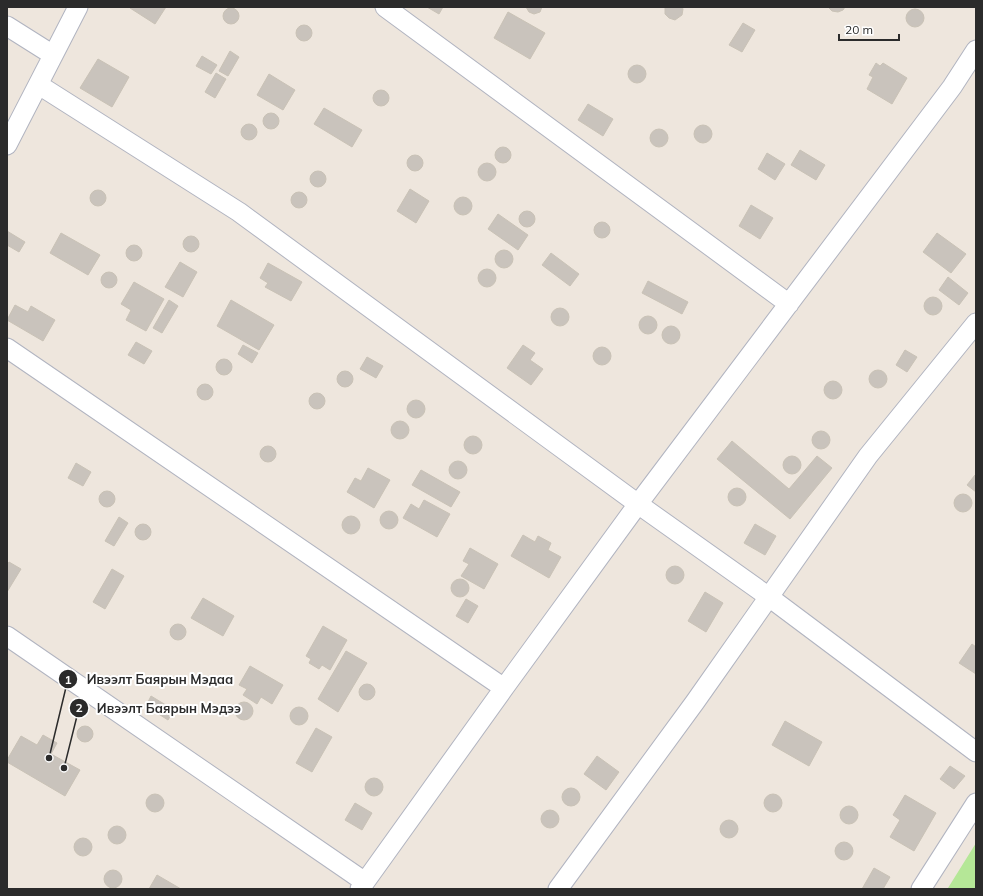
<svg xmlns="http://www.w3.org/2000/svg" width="983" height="896" viewBox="0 0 983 896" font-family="Mulish,sans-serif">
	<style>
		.green { fill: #b5e797 }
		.building { fill: #c9c3bc; stroke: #c9c2b6 }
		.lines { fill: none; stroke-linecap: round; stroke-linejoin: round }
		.minor-casing { stroke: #b1b4c0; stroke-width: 21 }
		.minor { stroke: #fff; stroke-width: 19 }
		.leader { fill: none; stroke: #2b2b2b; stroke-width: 1.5 }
		.callout-dot { fill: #2b2b2b; stroke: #fff; stroke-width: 1.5 }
		.mark-label { font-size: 12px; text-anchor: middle; font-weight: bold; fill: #fff }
		.callout-label { font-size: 13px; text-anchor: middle; font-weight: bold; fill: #2b2b2b; stroke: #fff; stroke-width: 4; stroke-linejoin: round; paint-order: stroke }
	</style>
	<rect width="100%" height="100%" fill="#eee6dd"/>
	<path class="green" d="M976,843v46h-29l1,-1z"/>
	<path class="building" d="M130,7h36l-11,17 -25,-16z
		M427,7h16l-4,7z
		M526,7h16l-2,5 -6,2 -5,-2z
		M665,7h17l1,2 -1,6 -7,5 -6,-2 -4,-4z
		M828,7h17l-2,3 -5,2 -6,-1z
		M223 16a8 8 0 1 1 16 0a8 8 0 1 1-16 0Z
		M906 18a9 9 0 1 1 18 0a9 9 0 1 1-18 0Z
		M508,12l37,21 -15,26 -36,-21z
		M743,23l12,7 -13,22 -13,-7z
		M296 33a8 8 0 1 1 16 0a8 8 0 1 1-16 0Z
		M230,51l9,6 -11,19 -9,-5z
		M202,56l15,9 -6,9 -15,-8z
		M98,59l31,18 -17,30 -32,-19z
		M876,63l4,3 3,-3 24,15 -15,26 -25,-15 6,-12 -4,-2z
		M628 74a9 9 0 1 1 18 0a9 9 0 1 1-18 0Z
		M216,73l10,6 -11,19 -10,-6z
		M269,74l26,16 -12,20 -26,-15z
		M373 98a8 8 0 1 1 16 0a8 8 0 1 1-16 0Z
		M588,104l25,15 -10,17 -25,-16z
		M324,108l38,22 -10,17 -38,-23z
		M263 121a8 8 0 1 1 16 0a8 8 0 1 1-16 0Z
		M241 132a8 8 0 1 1 16 0a8 8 0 1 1-16 0Z
		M694 134a9 9 0 1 1 18 0a9 9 0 1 1-18 0Z
		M650 138a9 9 0 1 1 18 0a9 9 0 1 1-18 0Z
		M495 155a8 8 0 1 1 16 0a8 8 0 1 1-16 0Z
		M800,150l25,15 -9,15 -25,-15z
		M767,153l18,11 -10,16 -17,-11z
		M407 163a8 8 0 1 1 16 0a8 8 0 1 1-16 0Z
		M478 172a9 9 0 1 1 18 0a9 9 0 1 1-18 0Z
		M310 179a8 8 0 1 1 16 0a8 8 0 1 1-16 0Z
		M410,189l19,12 -13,22 -19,-12z
		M90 198a8 8 0 1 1 16 0a8 8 0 1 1-16 0Z
		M291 200a8 8 0 1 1 16 0a8 8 0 1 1-16 0Z
		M454 206a9 9 0 1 1 18 0a9 9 0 1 1-18 0Z
		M751,205l22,13 -13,21 -21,-13z
		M519 219a8 8 0 1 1 16 0a8 8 0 1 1-16 0Z
		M498,214l30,21 -10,15 -30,-21z
		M594 230a8 8 0 1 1 16 0a8 8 0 1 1-16 0Z
		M7,231l18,11 -6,10 -12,-7z
		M61,233l39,22 -12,20 -38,-22z
		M937,233l29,21 -15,19 -28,-21z
		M183 244a8 8 0 1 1 16 0a8 8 0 1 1-16 0Z
		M126 253a8 8 0 1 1 16 0a8 8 0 1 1-16 0Z
		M495 259a9 9 0 1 1 18 0a9 9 0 1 1-18 0Z
		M551,253l28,21 -9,12 -28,-21z
		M180,262l17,10 -14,25 -18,-10z
		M268,263l34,19 -11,19 -26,-14 3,-4 -8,-5z
		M478 278a9 9 0 1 1 18 0a9 9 0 1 1-18 0Z
		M101 280a8 8 0 1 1 16 0a8 8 0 1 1-16 0Z
		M948,277l20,16 -9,12 -20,-15z
		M648,281l40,21 -6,12 -40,-21z
		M134,282l30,17 -18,32 -20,-11 5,-10 -10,-6z
		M924 306a9 9 0 1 1 18 0a9 9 0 1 1-18 0Z
		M169,300l9,6 -16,27 -9,-5z
		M231,300l43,25 -15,25 -42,-24z
		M15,305l13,7 3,-6 24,14 -12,21 -36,-21z
		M551 317a9 9 0 1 1 18 0a9 9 0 1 1-18 0Z
		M639 325a9 9 0 1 1 18 0a9 9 0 1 1-18 0Z
		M662 335a9 9 0 1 1 18 0a9 9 0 1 1-18 0Z
		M136,342l16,9 -8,13 -16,-9z
		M243,345l15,8 -6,10 -14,-9z
		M523,345l12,8 -5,7 13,9 -12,16 -24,-17z
		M593 356a9 9 0 1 1 18 0a9 9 0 1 1-18 0Z
		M905,350l12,7 -10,15 -11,-7z
		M367,357l16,9 -7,12 -16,-9z
		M216 367a8 8 0 1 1 16 0a8 8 0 1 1-16 0Z
		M869 379a9 9 0 1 1 18 0a9 9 0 1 1-18 0Z
		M337 379a8 8 0 1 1 16 0a8 8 0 1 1-16 0Z
		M824 390a9 9 0 1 1 18 0a9 9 0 1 1-18 0Z
		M197 392a8 8 0 1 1 16 0a8 8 0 1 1-16 0Z
		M309 401a8 8 0 1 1 16 0a8 8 0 1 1-16 0Z
		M407 409a9 9 0 1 1 18 0a9 9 0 1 1-18 0Z
		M391 430a9 9 0 1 1 18 0a9 9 0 1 1-18 0Z
		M812 440a9 9 0 1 1 18 0a9 9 0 1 1-18 0Z
		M464 445a9 9 0 1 1 18 0a9 9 0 1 1-18 0Z
		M732,441l57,48 28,-33 15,12 -42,51 -73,-60z
		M260 454a8 8 0 1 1 16 0a8 8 0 1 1-16 0Z
		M783 465a9 9 0 1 1 18 0a9 9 0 1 1-18 0Z
		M449 470a9 9 0 1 1 18 0a9 9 0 1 1-18 0Z
		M76,463l15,9 -8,14 -15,-8z
		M368,468l22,12 -16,28 -27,-16 8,-14 6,3z
		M421,470l39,22 -9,15 -39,-22z
		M975,475l1,1v16l-9,-7z
		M728 497a9 9 0 1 1 18 0a9 9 0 1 1-18 0Z
		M99 499a8 8 0 1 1 16 0a8 8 0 1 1-16 0Z
		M954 503a9 9 0 1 1 18 0a9 9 0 1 1-18 0Z
		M424,500l26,14 -13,23 -34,-19 8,-14 8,5z
		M380 520a9 9 0 1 1 18 0a9 9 0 1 1-18 0Z
		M342 525a9 9 0 1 1 18 0a9 9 0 1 1-18 0Z
		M119,517l9,6 -14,23 -9,-5z
		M135 532a8 8 0 1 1 16 0a8 8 0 1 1-16 0Z
		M755,524l21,12 -11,19 -21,-12z
		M523,535l12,7 3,-6 13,7 -3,7 13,7 -12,21 -38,-22z
		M470,548l28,16 -14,25 -23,-13 8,-12 -6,-3z
		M9,562l12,7 -14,23v-27z
		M666 575a9 9 0 1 1 18 0a9 9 0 1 1-18 0Z
		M112,569l12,7 -19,33 -12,-7z
		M451 588a9 9 0 1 1 18 0a9 9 0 1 1-18 0Z
		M705,592l18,11 -17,29 -18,-11z
		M203,598l31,18 -11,20 -32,-18z
		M466,599l12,7 -10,17 -12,-7z
		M170 632a8 8 0 1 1 16 0a8 8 0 1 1-16 0Z
		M323,626l24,14 -17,30 -8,-5 -3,4 -10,-6 2,-4 -5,-3z
		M972,644l4,3v27l-17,-11z
		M346,651l21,12 -29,49 -20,-13z
		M250,666l33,19 -11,19 -11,-7 -4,7 -14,-9 4,-6 -8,-4z
		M359 692a8 8 0 1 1 16 0a8 8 0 1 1-16 0Z
		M151,696l23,14 -6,10 -22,-14z
		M235 711a9 9 0 1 1 18 0a9 9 0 1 1-18 0Z
		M290 716a9 9 0 1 1 18 0a9 9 0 1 1-18 0Z
		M785,721l37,21 -13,24 -37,-21z
		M77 734a8 8 0 1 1 16 0a8 8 0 1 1-16 0Z
		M316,728l16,9 -20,35 -16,-9z
		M43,735l14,8 -6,11 29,16 -15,26 -58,-34v-2l14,-24 16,9z
		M597,756l22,16 -13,18 -22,-16z
		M950,766l15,10 -11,13 -14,-10z
		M365 787a9 9 0 1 1 18 0a9 9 0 1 1-18 0Z
		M562 797a9 9 0 1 1 18 0a9 9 0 1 1-18 0Z
		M146 803a9 9 0 1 1 18 0a9 9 0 1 1-18 0Z
		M764 803a9 9 0 1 1 18 0a9 9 0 1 1-18 0Z
		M905,795l31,18 -22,38 -24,-14 10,-17 -7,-5z
		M355,803l17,10 -10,17 -17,-10z
		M840 815a9 9 0 1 1 18 0a9 9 0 1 1-18 0Z
		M541 819a9 9 0 1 1 18 0a9 9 0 1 1-18 0Z
		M720 829a9 9 0 1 1 18 0a9 9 0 1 1-18 0Z
		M108 835a9 9 0 1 1 18 0a9 9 0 1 1-18 0Z
		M74 847a9 9 0 1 1 18 0a9 9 0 1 1-18 0Z
		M835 851a9 9 0 1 1 18 0a9 9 0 1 1-18 0Z
		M874,868l16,9 -7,12h-21z
		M104 879a9 9 0 1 1 18 0a9 9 0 1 1-18 0Z
		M157,875l24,14h-32z"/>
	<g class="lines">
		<g class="minor-casing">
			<path id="minor" d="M385,7l404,297
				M7,26l46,29
				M39,85l200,127 399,292 131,93 207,155
				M7,145l71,-138
				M7,348l497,340
				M7,636l358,246
				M360,889l144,-201 134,-184 314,-417 24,-37
				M558,889l137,-187 173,-246 108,-133
				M921,889l55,-86"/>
		</g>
		<use href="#minor" class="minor"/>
	</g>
	<path class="leader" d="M49 758L68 679M64 768L79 708"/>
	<g class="callout-dot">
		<circle cx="49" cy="758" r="4"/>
		<circle cx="64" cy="768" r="4"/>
		<circle cx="68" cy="679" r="10"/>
		<circle cx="79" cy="708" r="10"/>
	</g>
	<g class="mark-label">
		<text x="68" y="684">1</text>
		<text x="79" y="712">2</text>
	</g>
	<g class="callout-label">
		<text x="160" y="684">Ивээлт Баярын Мэдаа</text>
		<text x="169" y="713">Ивээлт Баярын Мэдээ</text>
	</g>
	<rect width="983" height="896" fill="none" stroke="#2b2b2b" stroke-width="16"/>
	<path d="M839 34v6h60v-6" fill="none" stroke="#2b2b2b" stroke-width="2"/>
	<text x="845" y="34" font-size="12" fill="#2b2b2b" stroke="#ffffff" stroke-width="3" paint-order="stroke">20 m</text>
</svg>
